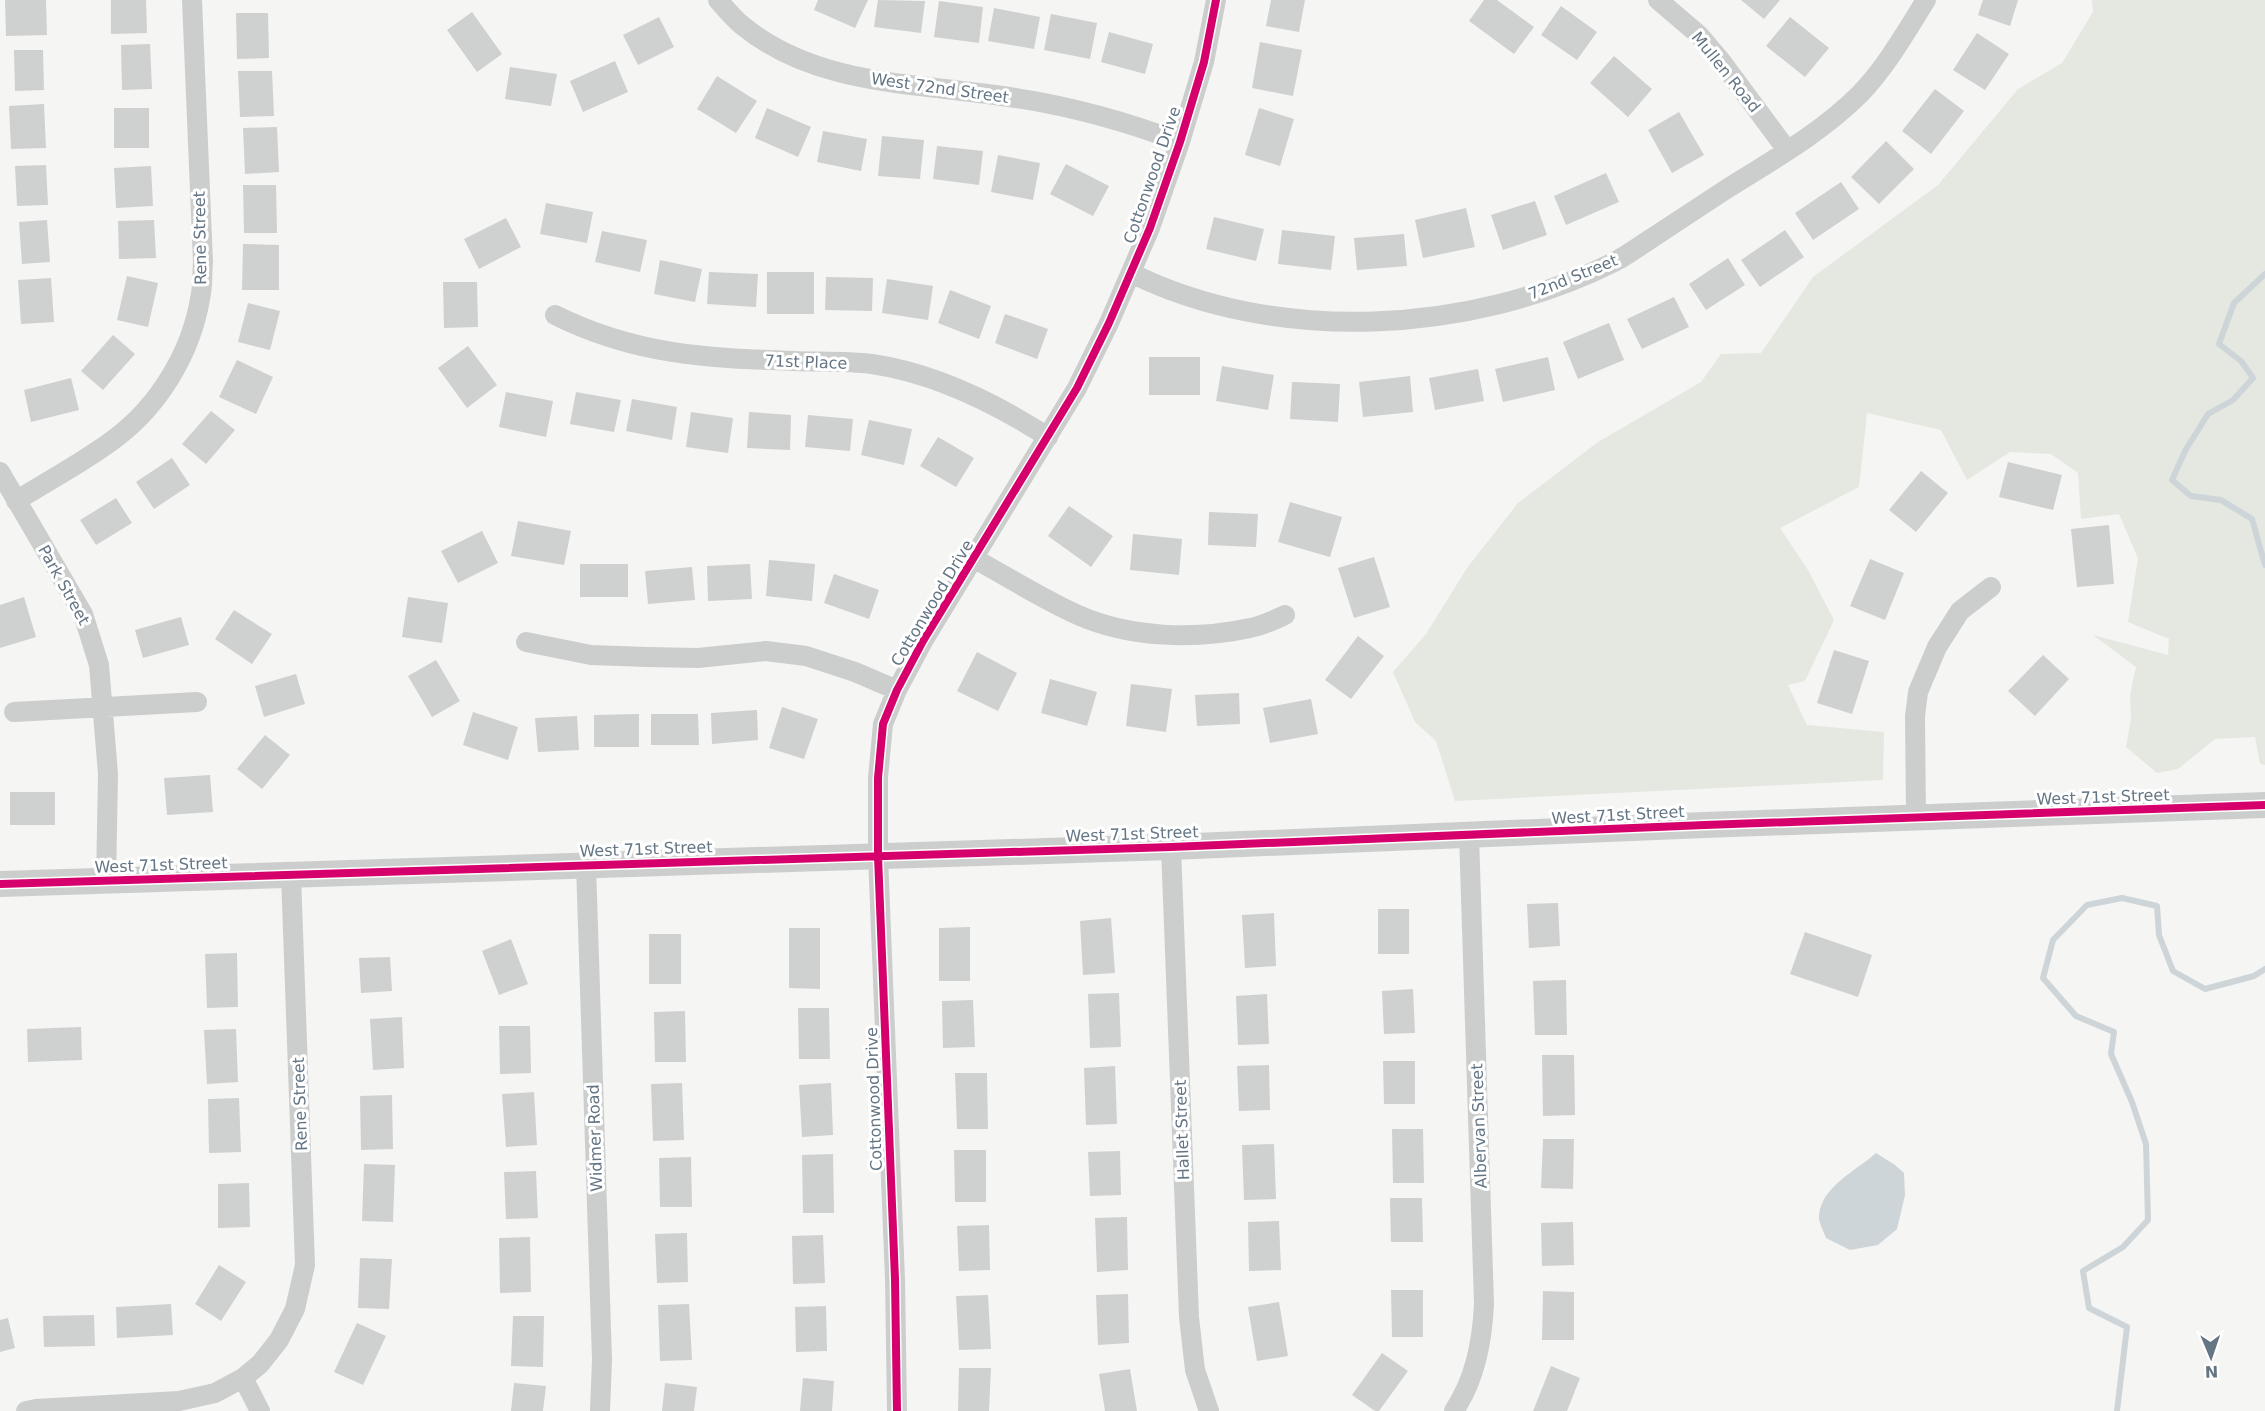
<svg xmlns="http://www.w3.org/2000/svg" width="2265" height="1411" viewBox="0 0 2265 1411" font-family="'DejaVu Sans',sans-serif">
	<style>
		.green { fill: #e4e8e1 }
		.water { fill: #cdd5d8 }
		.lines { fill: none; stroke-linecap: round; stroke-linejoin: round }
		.stream { stroke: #cdd5d8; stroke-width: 6 }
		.building { fill: #cfd0d0 }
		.minor { stroke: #cccece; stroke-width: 20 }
		.tertiary { stroke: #cccece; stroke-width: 26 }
		.cycleway-casing { stroke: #fff; stroke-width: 11 }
		.cycleway { stroke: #d6006c; stroke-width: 8 }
		.labels { text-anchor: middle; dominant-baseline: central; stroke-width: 6; stroke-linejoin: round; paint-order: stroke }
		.street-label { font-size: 16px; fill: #647584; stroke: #fff }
	</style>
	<rect width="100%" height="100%" fill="#f5f5f3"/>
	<path class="green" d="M2092,0h173v765l-5,-1 -5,-27 -40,2 -37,30 -21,4 -31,-26 5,-28 -1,-24 6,-28 -43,-32 75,20 1,-16 -41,-17 10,-64 -19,-44 -38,5 -3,-46 -27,-19 -41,-2 -43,28 -26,-50 -74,-17 -8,74 -79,41 28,42 26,50 -29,61 -17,4 19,40 77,7 -1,48 -428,21 -19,-60 -21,-19 -22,-50 33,-38 41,-66 51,-65 80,-61 103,-60 20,-28 40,-1 52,-76 125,-92 80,-96 44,-26 31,-51z"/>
	<path class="water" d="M1876,1153l19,12 9,8 1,22 -8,34 -19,16 -28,5 -24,-12c-2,-6 -8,-16 -7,-23 3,-29 37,-44 57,-62z"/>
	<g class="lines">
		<path class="stream" d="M2265,274l-31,29 -15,41 22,17 12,17 -20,22 -25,14 -23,37 -13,29 19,16 30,4 31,19 13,46
			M2117,1411l10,-84 -38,-19 -6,-37 40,-24 25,-27 -2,-76 -14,-42 -21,-48 3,-22 -38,-16 -33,-38 10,-38 34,-35 35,-7 35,8 2,29 14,36 32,18 49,-13 11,-7"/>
	</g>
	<path class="building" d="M5,0h41l1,35 -41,1z
		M111,0h35l1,33 -36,1z
		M818,0h50l-13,28 -41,-18z
		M878,0l47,1 -4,32 -47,-6z
		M1271,0h34l-6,32 -33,-6z
		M1484,0h13l37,27 -20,27 -45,-33z
		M1741,0h39l-16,19z
		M1983,0h35l-8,26 -32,-11z
		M939,1l44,6 -4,36 -45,-6z
		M1561,6l36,26 -20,28 -36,-25z
		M994,8l46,9 -6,32 -46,-8z
		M472,12l30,42 -25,18 -30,-42z
		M236,13h32l1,45 -32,1z
		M1051,14l46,9 -7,36 -46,-9z
		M659,17l15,30 -36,18 -15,-30z
		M1790,17l39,31 -24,29 -39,-31z
		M1109,32l44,12 -8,30 -44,-12z
		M1977,33l32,21 -24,36 -32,-20z
		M1260,42l42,8 -9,46 -41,-8z
		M150,44l2,45 -30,1 -1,-45z
		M14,50h29l1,40 -29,1z
		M1614,56l38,33 -24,28 -38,-34z
		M615,61l13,31 -45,20 -13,-31z
		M510,67l47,7 -6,32 -46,-7z
		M238,71h34l2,45 -34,1z
		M717,76l40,25 -21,32 -39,-24z
		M1935,89l29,22 -33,43 -29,-23z
		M44,104l2,44 -35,1 -2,-43z
		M114,108h35v40h-35z
		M767,108l44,19 -13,30 -43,-19z
		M1259,108l35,11 -14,47 -35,-11z
		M1679,112l25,43 -32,18 -24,-43z
		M277,127l2,45 -34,2 -2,-46z
		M823,131l44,8 -6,32 -44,-9z
		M882,136l42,4 -4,39 -42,-3z
		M1886,141l28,28 -35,35 -28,-27z
		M937,146l46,5 -4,34 -46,-6z
		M998,155l42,8 -7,37 -42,-8z
		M1066,164l43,22 -16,30 -43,-22z
		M46,165l2,40 -31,1 -2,-40z
		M151,166l2,40 -37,2 -2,-40z
		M1606,173l13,29 -53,23 -12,-29z
		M1841,182l18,27 -46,31 -18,-27z
		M243,185h33l1,48h-33z
		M1535,201l12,34 -44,15 -12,-35z
		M546,203l47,9 -6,31 -47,-9z
		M1466,208l9,39 -52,11 -8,-38z
		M1214,217l50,12 -8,32 -50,-12z
		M506,218l15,29 -42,22 -15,-30z
		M47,220l3,42 -28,2 -3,-42z
		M154,220l2,38 -37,1 -1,-38z
		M1282,230l53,6 -4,34 -53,-6z
		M1785,230l19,27 -44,30 -19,-27z
		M602,231l45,9 -7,32 -45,-10z
		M1404,234l3,32 -50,4 -3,-32z
		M243,244l36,1v45h-37z
		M1728,258l17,27 -39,25 -17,-26z
		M660,260l42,9 -7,33 -41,-8z
		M709,272l49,2 -2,33 -49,-3z
		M767,272h47v42h-47z
		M127,276l31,7 -10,44 -31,-7z
		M826,277l47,1 -1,33 -47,-1z
		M51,278l3,44 -33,2 -3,-44z
		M887,279l46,7 -5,34 -46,-7z
		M443,282h34l1,45 -34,1z
		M950,290l41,16 -12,33 -41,-16z
		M1674,297l15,30 -47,22 -15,-30z
		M248,303l32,8 -10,39 -32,-8z
		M1005,314l43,15 -11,30 -42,-16z
		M1609,323l15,37 -46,19 -15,-37z
		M113,335l22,19 -32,36 -22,-19z
		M468,346l29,39 -30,23 -29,-40z
		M1149,357h51v38h-51z
		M1548,357l7,33 -52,12 -8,-33z
		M237,360l36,17 -17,37 -37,-17z
		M1222,366l52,9 -6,35 -52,-9z
		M1478,369l6,32 -49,9 -6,-32z
		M1410,376l3,36 -50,5 -4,-35z
		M71,378l8,32 -48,12 -7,-32z
		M1292,382l48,2 -2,38 -48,-3z
		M506,392l47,9 -7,36 -47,-10z
		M576,392l45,8 -7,32 -44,-8z
		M632,399l45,8 -5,33 -46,-9z
		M211,411l24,19 -29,34 -24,-20z
		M691,412l42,6 -5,35 -42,-6z
		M749,412l42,3 -1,35 -43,-2z
		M808,415l45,4 -3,32 -45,-4z
		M869,420l43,9 -8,36 -43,-10z
		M938,437l36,21 -18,29 -36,-21z
		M172,458l18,27 -36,24 -18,-27z
		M2008,462l54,13 -9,35 -54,-13z
		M1921,471l27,22 -32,39 -27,-22z
		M116,498l16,25 -36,22 -16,-25z
		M1290,502l52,15 -12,40 -52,-15z
		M1069,506l44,30 -22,31 -43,-31z
		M1209,512l49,2 -2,33 -48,-2z
		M518,521l53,10 -7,34 -53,-9z
		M2109,525l5,59 -37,3 -6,-58z
		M482,531l16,32 -40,20 -17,-32z
		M1133,534l49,5 -3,36 -49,-5z
		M1374,557l16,50 -36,11 -16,-50z
		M1870,559l34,14 -19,47 -35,-14z
		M769,560l46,4 -3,37 -46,-5z
		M580,564h48v33h-48z
		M750,564l2,35 -44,2 -1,-35z
		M692,567l3,33 -47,4 -3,-33z
		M834,574l45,16 -10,29 -45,-16z
		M24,597l12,40 -36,11v-43z
		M408,597l40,6 -6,40 -40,-6z
		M234,610l38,24 -20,30 -37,-25z
		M181,617l8,28 -46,13 -8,-28z
		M1358,636l26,20 -33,43 -26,-19z
		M1834,650l35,11 -17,53 -35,-11z
		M977,652l40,21 -19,38 -41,-20z
		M2043,655l26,24 -34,37 -27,-25z
		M436,660l24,41 -28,16 -24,-41z
		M296,674l9,30 -41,13 -9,-31z
		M1050,679l47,13 -10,34 -46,-13z
		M1131,684l41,5 -6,43 -40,-6z
		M1239,693l1,31 -43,2 -2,-31z
		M1311,699l7,35 -48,9 -7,-35z
		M782,707l36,12 -14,40 -35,-11z
		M757,710l1,30 -46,4 -1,-31z
		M473,712l45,15 -10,33 -45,-15z
		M639,714v33h-45v-32z
		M651,714h47l1,31h-48z
		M577,716l2,34 -41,2 -3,-34z
		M265,735l25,20 -28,34 -25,-20z
		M210,775l3,37 -46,3 -3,-37z
		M10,792h45v33h-45z
		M1558,903l2,43 -31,2 -2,-44z
		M1378,909h31v45h-31z
		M1274,913l2,53 -31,2 -3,-53z
		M1111,918l4,55 -32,2 -3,-54z
		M970,927v54h-31v-53z
		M789,928h31v61l-31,-1z
		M1805,932l67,23 -14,42 -68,-23z
		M649,934h32v50h-32z
		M511,939l17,45 -29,11 -17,-44z
		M237,953l1,54 -31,1 -2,-54z
		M390,957l2,34 -31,2 -2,-35z
		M1566,980l1,55h-32l-2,-54z
		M1413,989l2,44 -31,1 -2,-43z
		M1119,993l2,54 -31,1 -2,-54z
		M1267,994l2,50 -31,1 -2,-49z
		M973,1000l2,47 -32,1 -1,-47z
		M798,1008h31l1,51h-31z
		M685,1011l1,51h-31l-1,-50z
		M402,1017l2,51 -31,2 -3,-51z
		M499,1026h31l1,47 -31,1z
		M81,1027l1,33 -54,2 -1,-33z
		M236,1029l2,53 -31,2 -3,-54z
		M1542,1055h32l1,60 -32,1z
		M1383,1061h32v43h-31z
		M1269,1065l1,45 -31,1 -2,-45z
		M1115,1066l2,58 -31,1 -2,-57z
		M955,1073h32l1,56h-31z
		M682,1083l2,57 -31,1 -2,-57z
		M831,1083l2,52 -31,2 -3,-52z
		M534,1092l3,53 -31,2 -4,-53z
		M392,1095l1,54 -32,1 -1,-54z
		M239,1098l2,54 -32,1 -1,-54z
		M1392,1129h31l1,54h-31z
		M1543,1139h31l-1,50 -32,-1z
		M1274,1144l2,55 -32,1 -2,-55z
		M954,1150h32v52h-31z
		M1120,1151l1,44 -31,1 -2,-44z
		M833,1154l1,59h-31l-1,-58z
		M691,1157l1,50h-32l-1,-49z
		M364,1164l31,1 -2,57 -31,-1z
		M536,1171l2,47 -32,1 -2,-47z
		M249,1183l1,44 -32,1v-44z
		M1390,1198h32l1,44h-32z
		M1127,1217l1,53 -31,2 -2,-54z
		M1279,1221l2,49 -32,1 -1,-49z
		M1573,1222l1,43 -32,1 -1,-43z
		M989,1225l1,45 -31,1 -2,-45z
		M687,1233l1,49 -31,1 -2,-49z
		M823,1235l2,48 -32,1 -1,-48z
		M530,1237l1,55 -31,1 -1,-55z
		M360,1258l32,1 -3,50 -31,-1z
		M219,1265l27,17 -25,39 -26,-17z
		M1391,1290h32v47h-31z
		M1543,1291l31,1v48h-32z
		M1128,1294l1,49 -31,2 -2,-50z
		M988,1295l3,54 -32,1 -3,-54z
		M1279,1302l9,54 -31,5 -9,-54z
		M171,1304l2,31 -56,3 -1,-31z
		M689,1304l3,56 -32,1 -2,-56z
		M826,1306l1,45 -31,1 -1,-45z
		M94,1315l1,31 -51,1 -1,-31z
		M513,1316h31l-1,51 -32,-1z
		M8,1318l7,30 -15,4v-32z
		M357,1323l29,13 -23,49 -29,-13z
		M1382,1353l26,18 -29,40h-4l-23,-16z
		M1551,1366l29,12 -13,33h-34z
		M959,1368h32l-2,43h-31z
		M1130,1369l7,42h-32l-6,-37z
		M803,1378l31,3 -2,30h-32z
		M514,1383l32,3 -3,25h-32z
		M665,1383l32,4 -3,24h-32z"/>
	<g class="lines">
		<path class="minor" d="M718,0c8,9 16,19 25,26 71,58 166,57 252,69 62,8 125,24 185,47
			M1658,0l41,35 22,26 66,89
			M1131,273c145,72 340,61 483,-11 12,-6 24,-15 35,-22 24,-16 49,-32 73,-48 47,-30 98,-58 138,-98 26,-27 46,-62 66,-94
			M555,315c80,40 152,43 239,46 26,1 53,0 78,3 62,9 123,39 176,73
			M0,472l83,142 16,51 9,109 -2,106
			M16,501c33,-21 70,-40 101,-64 43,-33 74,-85 83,-138 3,-12 2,-25 3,-37l-11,-262
			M973,558c35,19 69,41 105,57 52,23 117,25 172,13 12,-2 24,-8 35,-13
			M526,642l65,13 56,2 51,1 68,-7 40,5 49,16 42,18
			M14,712l183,-10
			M1916,817l-1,-101 3,-24 19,-45 23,-36 31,-24
			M1171,847l18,470 6,53 14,41
			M586,865l16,495 -2,51
			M243,1378l17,33
			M26,1411l10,-2 143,-8 36,-8 28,-15 17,-14 19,-24 16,-31 10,-44 -14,-390
			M897,1411l-2,-132 -17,-423v-78l5,-54 14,-34 26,-49 154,-253 32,-65 41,-95 30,-86 24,-80 12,-62
			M1454,1411c21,-32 28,-68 30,-107l-15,-469"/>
		<path class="tertiary" d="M0,884l1171,-37 534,-22 560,-20"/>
		<g class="cycleway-casing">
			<path id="cycleway" d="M0,884l1171,-37 534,-22 560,-20
				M897,1411l-2,-132 -17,-423v-78l5,-54 14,-34 26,-49 154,-253 32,-65 41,-95 30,-86 24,-80 12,-62"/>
		</g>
		<use href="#cycleway" class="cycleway"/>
	</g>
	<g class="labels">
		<g class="street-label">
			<text transform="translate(1726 72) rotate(51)">Mullen Road</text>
			<text transform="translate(940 88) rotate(8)">West 72nd Street</text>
			<text transform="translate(1152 175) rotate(-71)">Cottonwood Drive</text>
			<text transform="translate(200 238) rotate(-91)">Rene Street</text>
			<text transform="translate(1573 277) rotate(-22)">72nd Street</text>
			<text transform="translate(806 362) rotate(2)">71st Place</text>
			<text transform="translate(64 585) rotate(61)">Park Street</text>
			<text transform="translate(932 603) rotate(-59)">Cottonwood Drive</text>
			<text transform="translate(2103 797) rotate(-2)">West 71st Street</text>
			<text transform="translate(1618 815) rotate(-3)">West 71st Street</text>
			<text transform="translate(1132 834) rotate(-2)">West 71st Street</text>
			<text transform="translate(646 849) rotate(-2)">West 71st Street</text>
			<text transform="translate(161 865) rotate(-2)">West 71st Street</text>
			<text transform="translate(874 1099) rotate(-92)">Cottonwood Drive</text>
			<text transform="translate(300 1104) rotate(-92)">Rene Street</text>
			<text transform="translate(1479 1126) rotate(-92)">Albervan Street</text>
			<text transform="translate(1182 1130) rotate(-92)">Hallet Street</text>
			<text transform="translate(595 1138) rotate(-92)">Widmer Road</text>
		</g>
	</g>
	<g transform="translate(2211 1357) rotate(178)" stroke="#ffffff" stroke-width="4.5" paint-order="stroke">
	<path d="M0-4.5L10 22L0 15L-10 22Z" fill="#647584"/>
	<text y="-9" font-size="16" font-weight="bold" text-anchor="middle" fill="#647584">N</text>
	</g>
</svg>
